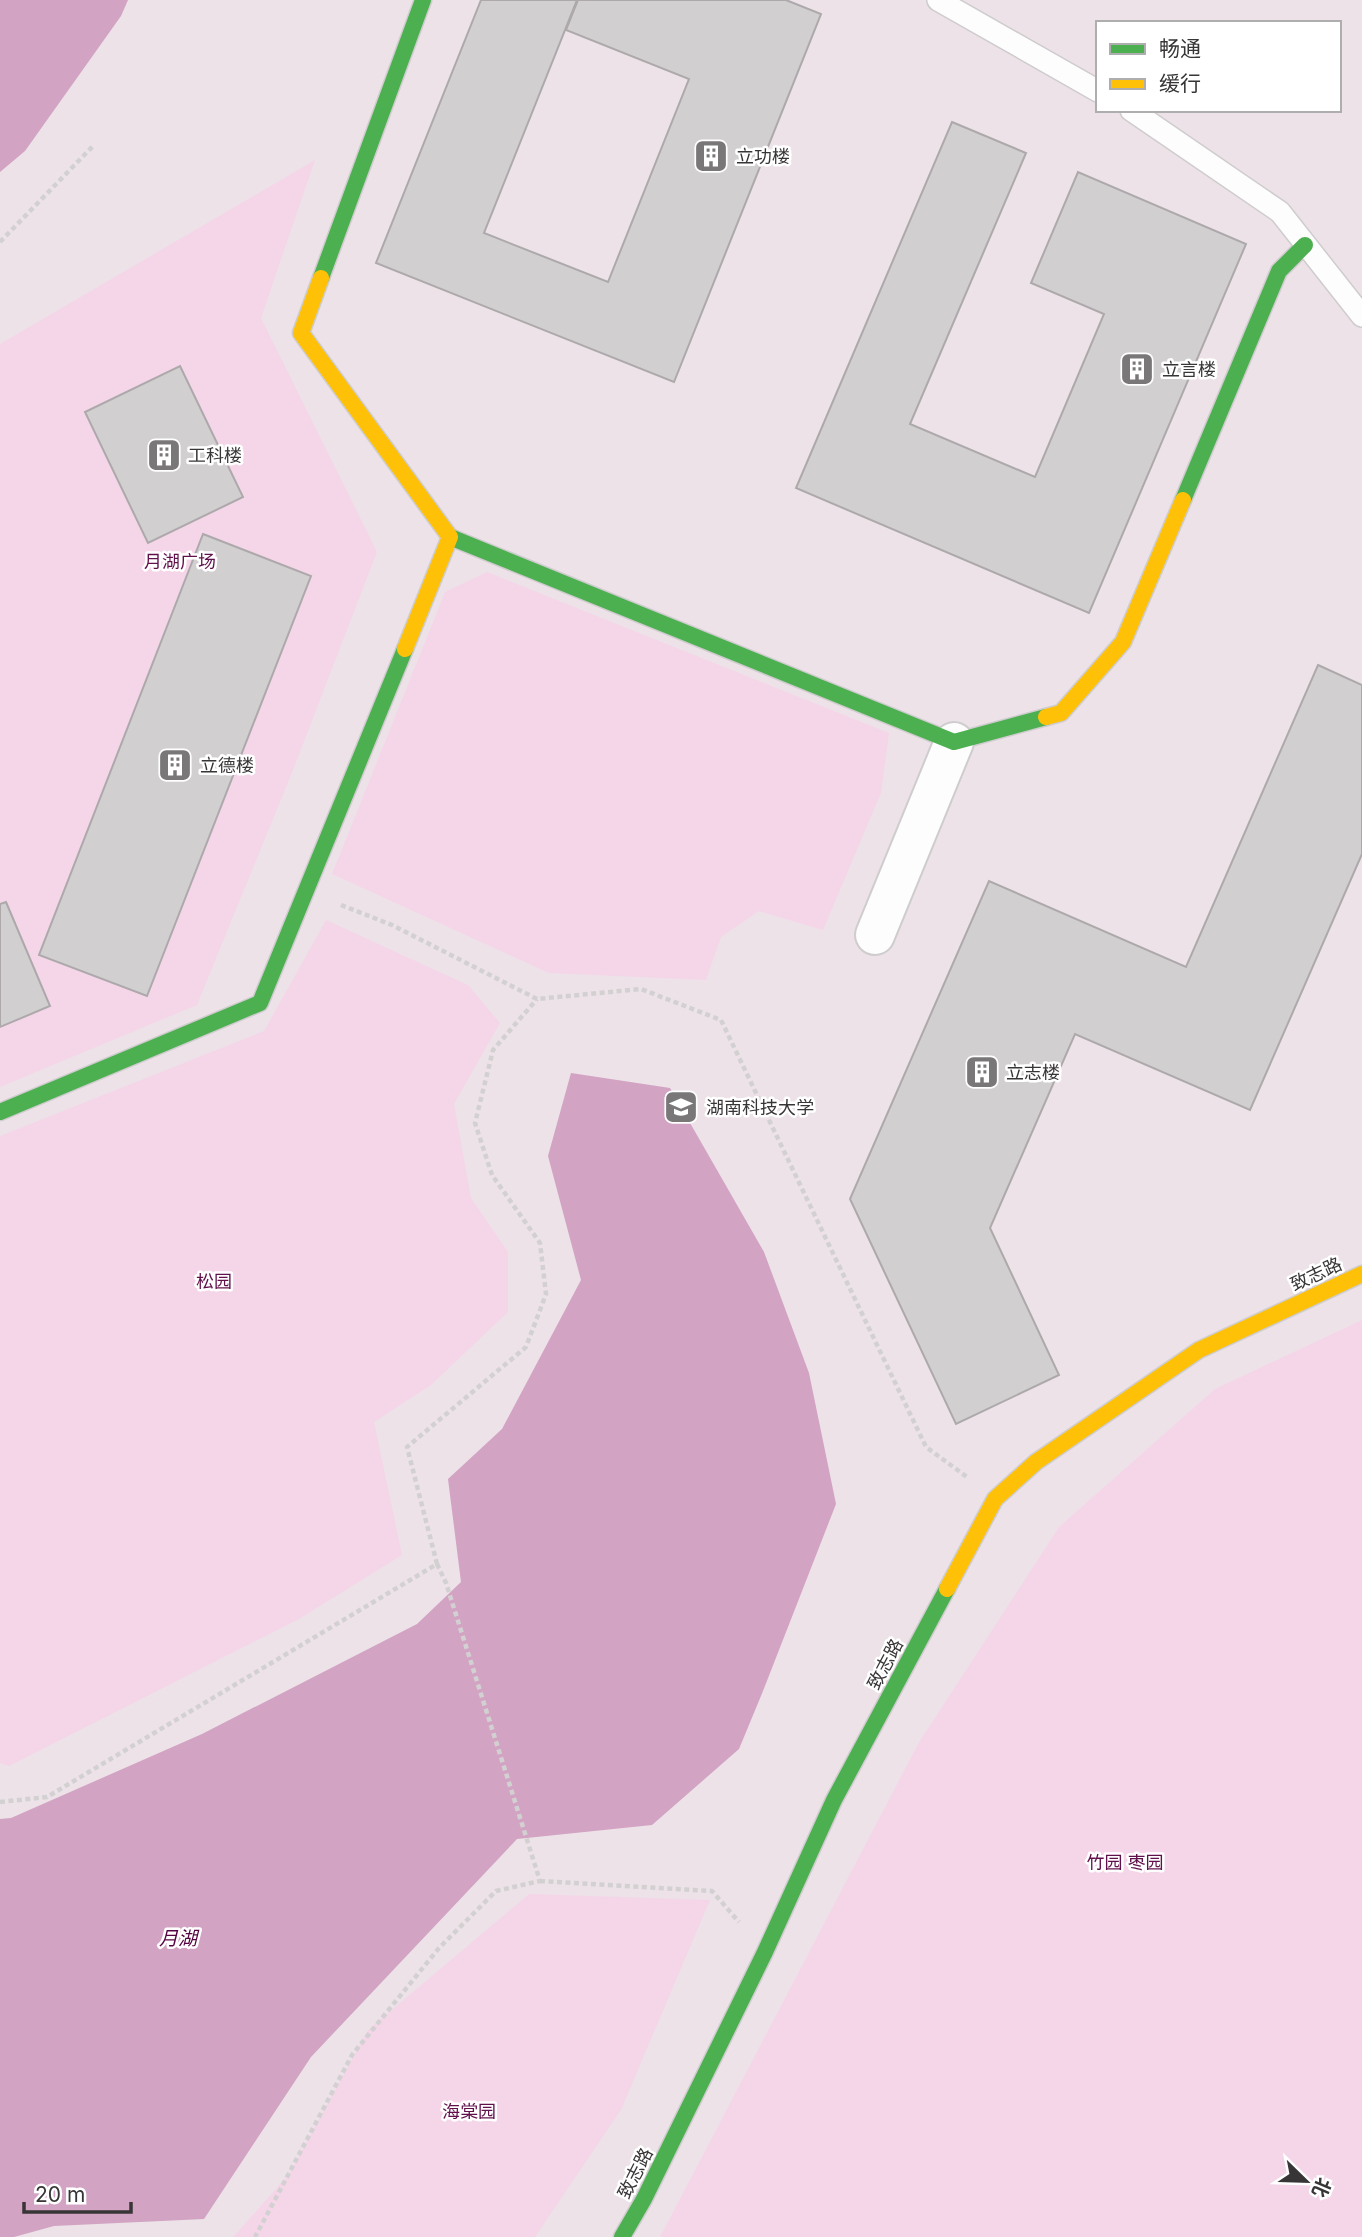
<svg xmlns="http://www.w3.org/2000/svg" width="1362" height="2237" viewBox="0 0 1362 2237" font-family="Inter,'Noto Sans SC',sans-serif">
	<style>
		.built { fill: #ece2e8; fill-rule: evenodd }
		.green { fill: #f5d6e9 }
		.water { fill: #d2a3c2 }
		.building { fill: #d2cfd1; stroke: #ada9ab; stroke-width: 2 }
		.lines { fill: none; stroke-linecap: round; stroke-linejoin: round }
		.lane-casing { stroke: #cfccce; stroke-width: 24 }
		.street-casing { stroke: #cfccce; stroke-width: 42 }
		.fast-casing { stroke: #cfccce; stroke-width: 19 }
		.slow-casing { stroke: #cfccce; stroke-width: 19 }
		.path { stroke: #d3d0d2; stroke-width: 4.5; stroke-dasharray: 5 3.5; stroke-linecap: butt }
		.lane { stroke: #fefdfd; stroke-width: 21 }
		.street { stroke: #fefdfd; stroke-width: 38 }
		.fast { stroke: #4caf50; stroke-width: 16 }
		.slow { stroke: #ffc107; stroke-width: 16 }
		.labels { text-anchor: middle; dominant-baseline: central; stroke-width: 5; stroke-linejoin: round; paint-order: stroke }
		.poi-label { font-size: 18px; fill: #383537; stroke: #fff; text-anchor: start }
		.park-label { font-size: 18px; fill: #60114b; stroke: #fff }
		.street-label { font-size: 18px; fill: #383537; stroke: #fff }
		.water-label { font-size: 19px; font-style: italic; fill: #540240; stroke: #fff }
	</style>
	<rect width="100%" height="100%" fill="#f6f1f4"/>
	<path class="built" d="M0,0h1362v2103l-509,134h-853zM1098,23h241v87h-241z"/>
	<path class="green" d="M315,160l-54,158 116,234 -84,218 -96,235 -197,82v-743z
		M487,572l402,161 -8,60 -58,137 -64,-19 -38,26 -15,43 -157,-7 -217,-99 113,-282z
		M326,920l142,65 32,38 -46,81 17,94 37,54v60l-77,73 -57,37 28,133 -103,64 -290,147 -9,-3v-627l264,-105z
		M1362,1320v917h-702l258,-493 141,-217 156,-138z
		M529,1894l181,6 -89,210 -86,127h-302l56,-63 79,-144z"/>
	<path class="water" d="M0,0h128l-7,16 -96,135 -25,21z
		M571,1073l99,15 94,164 45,121 27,131 -73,187 -24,58 -87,76 -135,14 -206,218 -107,162 -150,7 -40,11h-14v-418l11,-1 191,-84 215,-110 44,-42 -13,-103 54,-50 79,-149 -33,-124z"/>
	<path class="building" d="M481,0h96l-93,233 124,49 81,-203 -123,-49 12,-30h208l35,14 -147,368 -298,-119z
		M952,122l74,31 -116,271 125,53 69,-163 -73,-31 47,-111 168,72 -157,369 -293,-125z
		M180,366l63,131 -95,46 -63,-131z
		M203,534l108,42 -164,420 -108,-41z
		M1318,665l44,20v169l-112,256 -175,-76 -85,194 69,147 -103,49 -106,-225 139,-318 197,86z
		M6,902l44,104 -50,21v-123z"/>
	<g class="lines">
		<g class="lane-casing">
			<path id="lane" d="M938,0l160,91
				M1131,110l149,102 82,104"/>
		</g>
		<g class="street-casing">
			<path id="street" d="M875,935l79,-193"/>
		</g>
		<g class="fast-casing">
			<path id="fast" d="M321,278l102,-278
				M1183,500l96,-229 26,-26
				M450,537l504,205 92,-25
				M0,1112l260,-109 145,-354
				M622,2237l22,-38 121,-247 69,-152 113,-211"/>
		</g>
		<g class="slow-casing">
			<path id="slow" d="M321,278l-20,55 149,204 -45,112
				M1046,717l15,-4 62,-71 60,-142
				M947,1589l48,-90 41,-37 163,-112 163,-76"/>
		</g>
		<path class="path" d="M0,242l93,-96
			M341,905l51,20 145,74 104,-10 80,31 205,427 41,30
			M437,1564l-30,-117 119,-100 20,-53 -6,-51 -48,-68 -17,-52 18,-73 44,-51
			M0,1802l47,-5 390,-233 9,19 94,298 -44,10 -57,57 -87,107 -97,182
			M540,1881l172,10 27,31"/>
		<use href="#lane" class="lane"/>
		<use href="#street" class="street"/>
		<use href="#fast" class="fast"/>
		<use href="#slow" class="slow"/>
	</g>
	<defs>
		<g id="building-square" transform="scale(1.75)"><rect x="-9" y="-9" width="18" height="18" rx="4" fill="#7a7779" stroke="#fff"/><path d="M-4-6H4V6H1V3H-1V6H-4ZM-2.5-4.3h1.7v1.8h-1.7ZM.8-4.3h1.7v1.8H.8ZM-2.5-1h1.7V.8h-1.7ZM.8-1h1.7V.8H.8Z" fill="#fff"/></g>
		<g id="university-square" transform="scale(1.75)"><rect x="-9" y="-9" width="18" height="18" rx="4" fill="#7a7779" stroke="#fff"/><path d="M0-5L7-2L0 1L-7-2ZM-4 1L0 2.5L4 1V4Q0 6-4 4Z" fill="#fff"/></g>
	</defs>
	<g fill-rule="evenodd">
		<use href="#building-square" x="711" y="156"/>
		<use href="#building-square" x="1137" y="369"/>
		<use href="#building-square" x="164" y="455"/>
		<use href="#building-square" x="175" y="765"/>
		<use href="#building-square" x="982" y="1072"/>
		<use href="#university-square" x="681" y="1107"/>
	</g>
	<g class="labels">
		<g class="poi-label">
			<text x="736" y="156">立功楼</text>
			<text x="1162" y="369">立言楼</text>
			<text x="188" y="455">工科楼</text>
			<text x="200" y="765">立德楼</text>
			<text x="1006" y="1072">立志楼</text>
			<text x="706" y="1107">湖南科技大学</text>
		</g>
		<g class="park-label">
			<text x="180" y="561">月湖广场</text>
			<text x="214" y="1281">松园</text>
			<text x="1125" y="1862">竹园 枣园</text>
			<text x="469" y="2111">海棠园</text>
		</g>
		<g class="street-label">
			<text transform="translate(1316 1274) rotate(-25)">致志路</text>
			<text transform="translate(885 1664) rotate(-62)">致志路</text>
			<text transform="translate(635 2173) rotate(-63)">致志路</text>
		</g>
		<g class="water-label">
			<text x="178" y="1938">月湖</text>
		</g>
	</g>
	<rect x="1096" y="21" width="245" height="91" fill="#ffffff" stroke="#afaeaf" stroke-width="2"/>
	<rect x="1110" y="44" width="35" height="10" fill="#4caf50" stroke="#afaeaf" stroke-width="2"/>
	<text x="1159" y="56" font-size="21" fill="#383537">畅通</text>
	<rect x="1110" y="79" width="35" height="10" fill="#ffc107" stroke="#afaeaf" stroke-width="2"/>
	<text x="1159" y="91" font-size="21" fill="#383537">缓行</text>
	<g transform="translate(1306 2181) rotate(113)" stroke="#ffffff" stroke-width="5" paint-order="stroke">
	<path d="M0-5L12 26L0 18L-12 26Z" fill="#383537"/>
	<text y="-10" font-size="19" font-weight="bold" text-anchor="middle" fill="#383537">北</text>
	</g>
	<path d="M24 2202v10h107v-10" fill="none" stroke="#383537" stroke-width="3.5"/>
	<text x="35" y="2202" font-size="21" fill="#383537" stroke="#ffffff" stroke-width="5" paint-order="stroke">20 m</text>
</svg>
